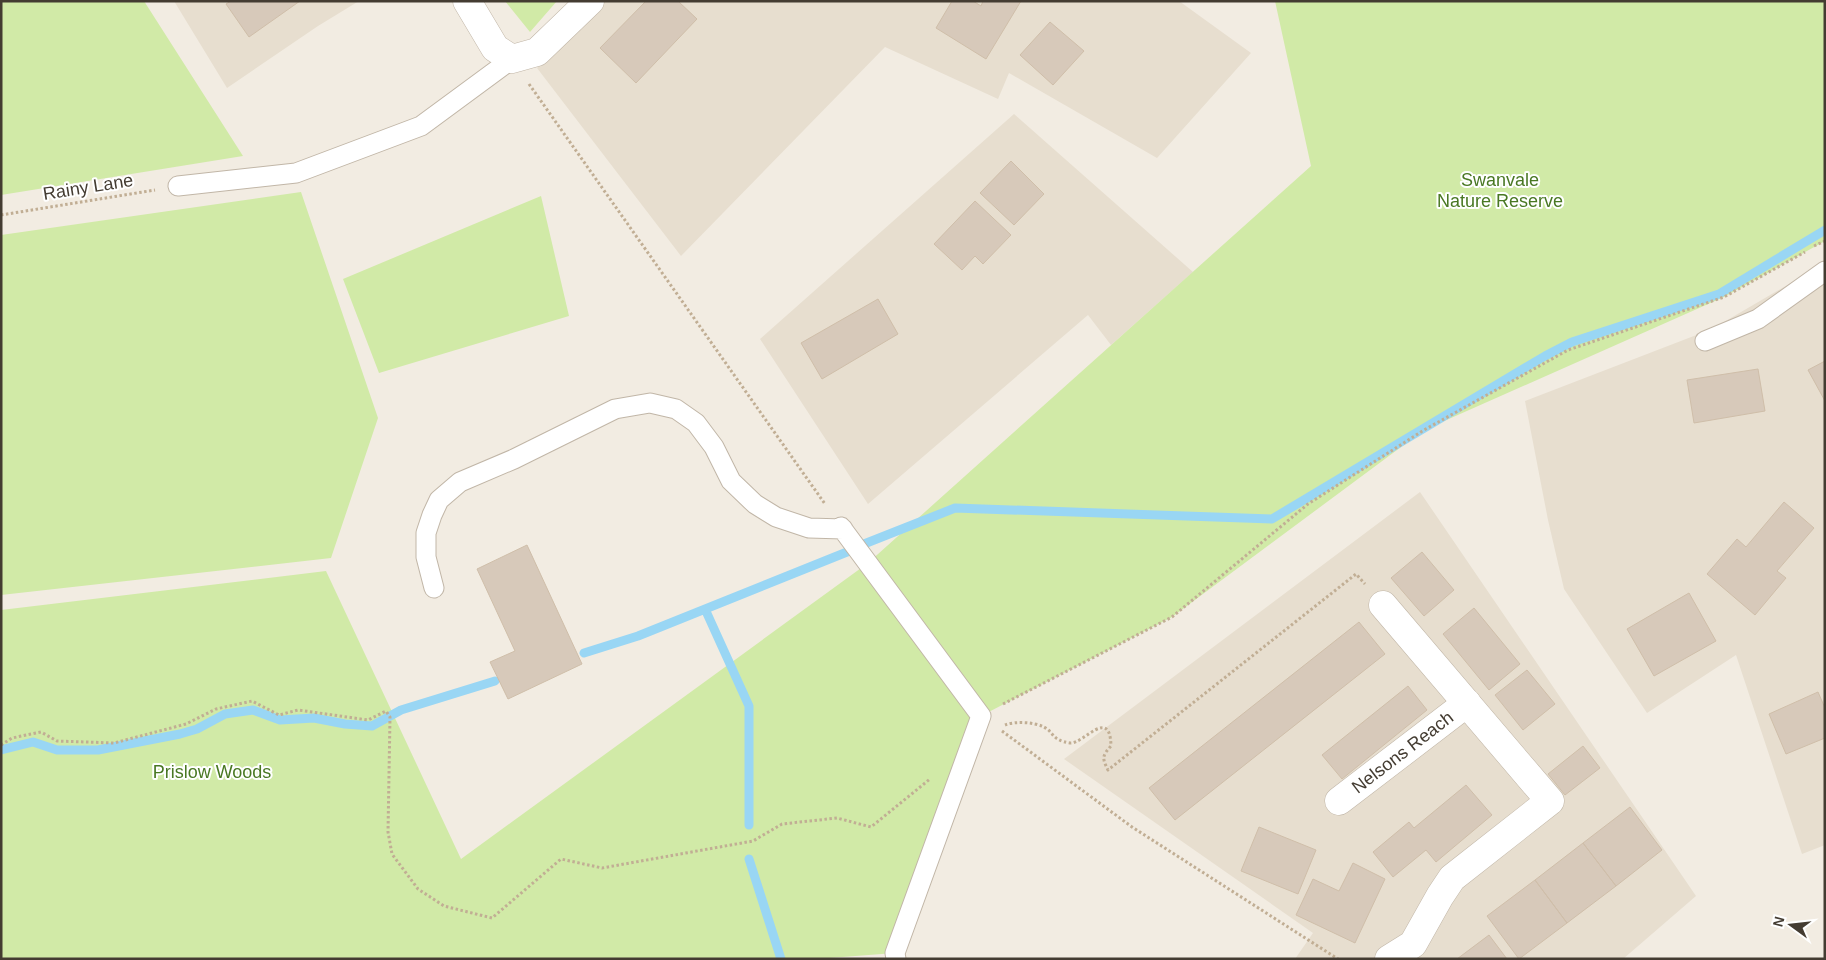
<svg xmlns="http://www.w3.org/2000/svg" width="1826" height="960" viewBox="0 0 1826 960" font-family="Arial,sans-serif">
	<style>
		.residential { fill: #e7decf }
		.green { fill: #d1eaa7 }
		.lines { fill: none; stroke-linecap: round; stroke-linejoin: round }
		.stream { stroke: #99d6f4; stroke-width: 9 }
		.building { fill: #d7c9ba; stroke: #cfbea9 }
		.service-casing { stroke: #c1b6a7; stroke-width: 21 }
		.minor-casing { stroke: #c1b6a7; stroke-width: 29 }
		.path { stroke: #c1ae94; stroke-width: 3; stroke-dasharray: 2.5 2.5; stroke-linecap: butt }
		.service { stroke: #fff; stroke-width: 19 }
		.minor { stroke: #fff; stroke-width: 28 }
		.labels { text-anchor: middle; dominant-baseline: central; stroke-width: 4; stroke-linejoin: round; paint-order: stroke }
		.park-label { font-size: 18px; fill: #497823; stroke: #fff }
		.street-label { font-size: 18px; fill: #443c32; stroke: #fff }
	</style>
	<rect width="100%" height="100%" fill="#f2ece2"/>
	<path class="residential" d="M174,1h185l-41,25 -91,62z
		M599,1h580l72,52 -94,105 -148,-85 -11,26 -113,-52 -204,209 -144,-188z
		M1014,114l179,158 -82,73 -23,-30 -220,189 -108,-165z
		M1825,263v582l-23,9 -66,-199 -89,58 -83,-124 -16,-69 -23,-119 187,-72z
		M1420,492l276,404 -73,63h-328l18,-26 -249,-174z"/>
	<path class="green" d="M1,1h143l99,155 -242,39z
		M505,1h52l-27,31z
		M1275,1h550v240l-101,56 -300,133 -252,187 -191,99 -86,237 -79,6h-815v-349l325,-39 135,288 407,-296 443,-397z
		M301,192l77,226 -47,140 -330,37v-360z
		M541,196l28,120 -190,57 -36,-94z"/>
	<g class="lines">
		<path class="stream" d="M864,544l91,-36 317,11 273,-163 27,-14 147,-48 106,-64
			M705,609l44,97v119
			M584,653l54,-17 209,-84
			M1,750l32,-8 24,8h41l82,-16 17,-5 28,-15 28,-4 27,10 34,-2 31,6 27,2 29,-16 94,-29
			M749,859l32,100"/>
	</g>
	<path class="building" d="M231,1h69l-51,36 -23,-33z
		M646,1h32l19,18 -61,64 -36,-35z
		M952,1h21l8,5 2,-5h38l-35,58 -50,-31z
		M1050,22l34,29 -31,34 -33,-30z
		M1011,161l33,33 -30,31 -34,-32z
		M975,201l36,34 -28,29 -8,-8 -13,14 -28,-26z
		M878,299l20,35 -76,45 -21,-36z
		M1825,361v40l-17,-31z
		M1758,369l7,42 -71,12 -7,-43z
		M1784,502l30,26 -37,43 9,7 -31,37 -48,-41 30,-35 9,8z
		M527,545l55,119 -74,35 -18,-37 25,-11 -38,-82z
		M1422,552l32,38 -30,26 -33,-38z
		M1689,593l27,48 -62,35 -27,-47z
		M1474,608l46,56 -31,26 -46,-56z
		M1359,622l26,32 -210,166 -26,-32z
		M1527,670l28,34 -32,26 -28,-35z
		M1408,686l19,24 -85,69 -20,-24z
		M1818,692l7,16v30l-39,16 -17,-40z
		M1583,746l17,22 -35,27 -17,-21z
		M1466,785l26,30 -56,47 -10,-12 -33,27 -20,-25 36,-30 5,6z
		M1630,807l32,43 -46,36 -33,-43z
		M1259,827l57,23 -18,44 -57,-23z
		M1583,843l33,43 -49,37 -32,-43z
		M1353,863l32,16 -30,64 -59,-28 17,-36 26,12z
		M1535,880l32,43 -48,36 -32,-43z
		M1489,935l18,24h-50z"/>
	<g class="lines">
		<g class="service-casing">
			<path id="service" d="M178,186l118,-13 125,-47 91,-67
				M1705,341l53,-22 67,-48
				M841,527l140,189 -86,237 1,6
				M434,588l-8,-31v-24l6,-18 7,-15 21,-18 54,-23 101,-50 35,-6 26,6 20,14 18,24 17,34 24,23 21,13 33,11 34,1"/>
		</g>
		<g class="minor-casing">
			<g id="minor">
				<path d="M467,1l28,47 17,11 25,-7 53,-51"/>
				<path d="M1383,605l167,196 -98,77 -12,18 -27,48 -24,15"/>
				<path id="s1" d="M1339,801l128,-98"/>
			</g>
		</g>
		<path class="path" d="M529,84l296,420
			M1,215l154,-25
			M1814,246l11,-5
			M1003,704l169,-87 136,-113 116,-74 144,-80 156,-53 81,-45
			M1005,725c10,-4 29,-3 39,2 11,6 7,13 26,16 14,1 40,-37 41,3 -9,10 -9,12 -3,24l248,-196 9,10
			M1002,731l130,96 206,132
			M1,745l11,-7 29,-6 16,9 57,2 72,-19 30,-15 36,-8 27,14 19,-5 70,10 18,-9 4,6 -2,115 4,22 26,35 26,17 48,12 69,-59 41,9 151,-27 29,-17 55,-6 34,9 59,-48"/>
		<use href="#service" class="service"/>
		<use href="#minor" class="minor"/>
	</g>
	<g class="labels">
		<g class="park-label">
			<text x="1500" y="180">Swanvale<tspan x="1500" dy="21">Nature Reserve</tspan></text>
			<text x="212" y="772">Prislow Woods</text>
		</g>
		<g class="street-label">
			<text transform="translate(88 187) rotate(-9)">Rainy Lane</text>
			<text stroke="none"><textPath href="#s1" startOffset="80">Nelsons Reach</textPath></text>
		</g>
	</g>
	<rect width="1826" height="960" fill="none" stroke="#443c32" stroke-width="5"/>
	<g transform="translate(1791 925) rotate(285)" stroke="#ffffff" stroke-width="4" paint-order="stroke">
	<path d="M0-4L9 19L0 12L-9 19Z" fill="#443c32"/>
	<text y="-8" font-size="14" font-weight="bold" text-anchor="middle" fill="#443c32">N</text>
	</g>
</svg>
